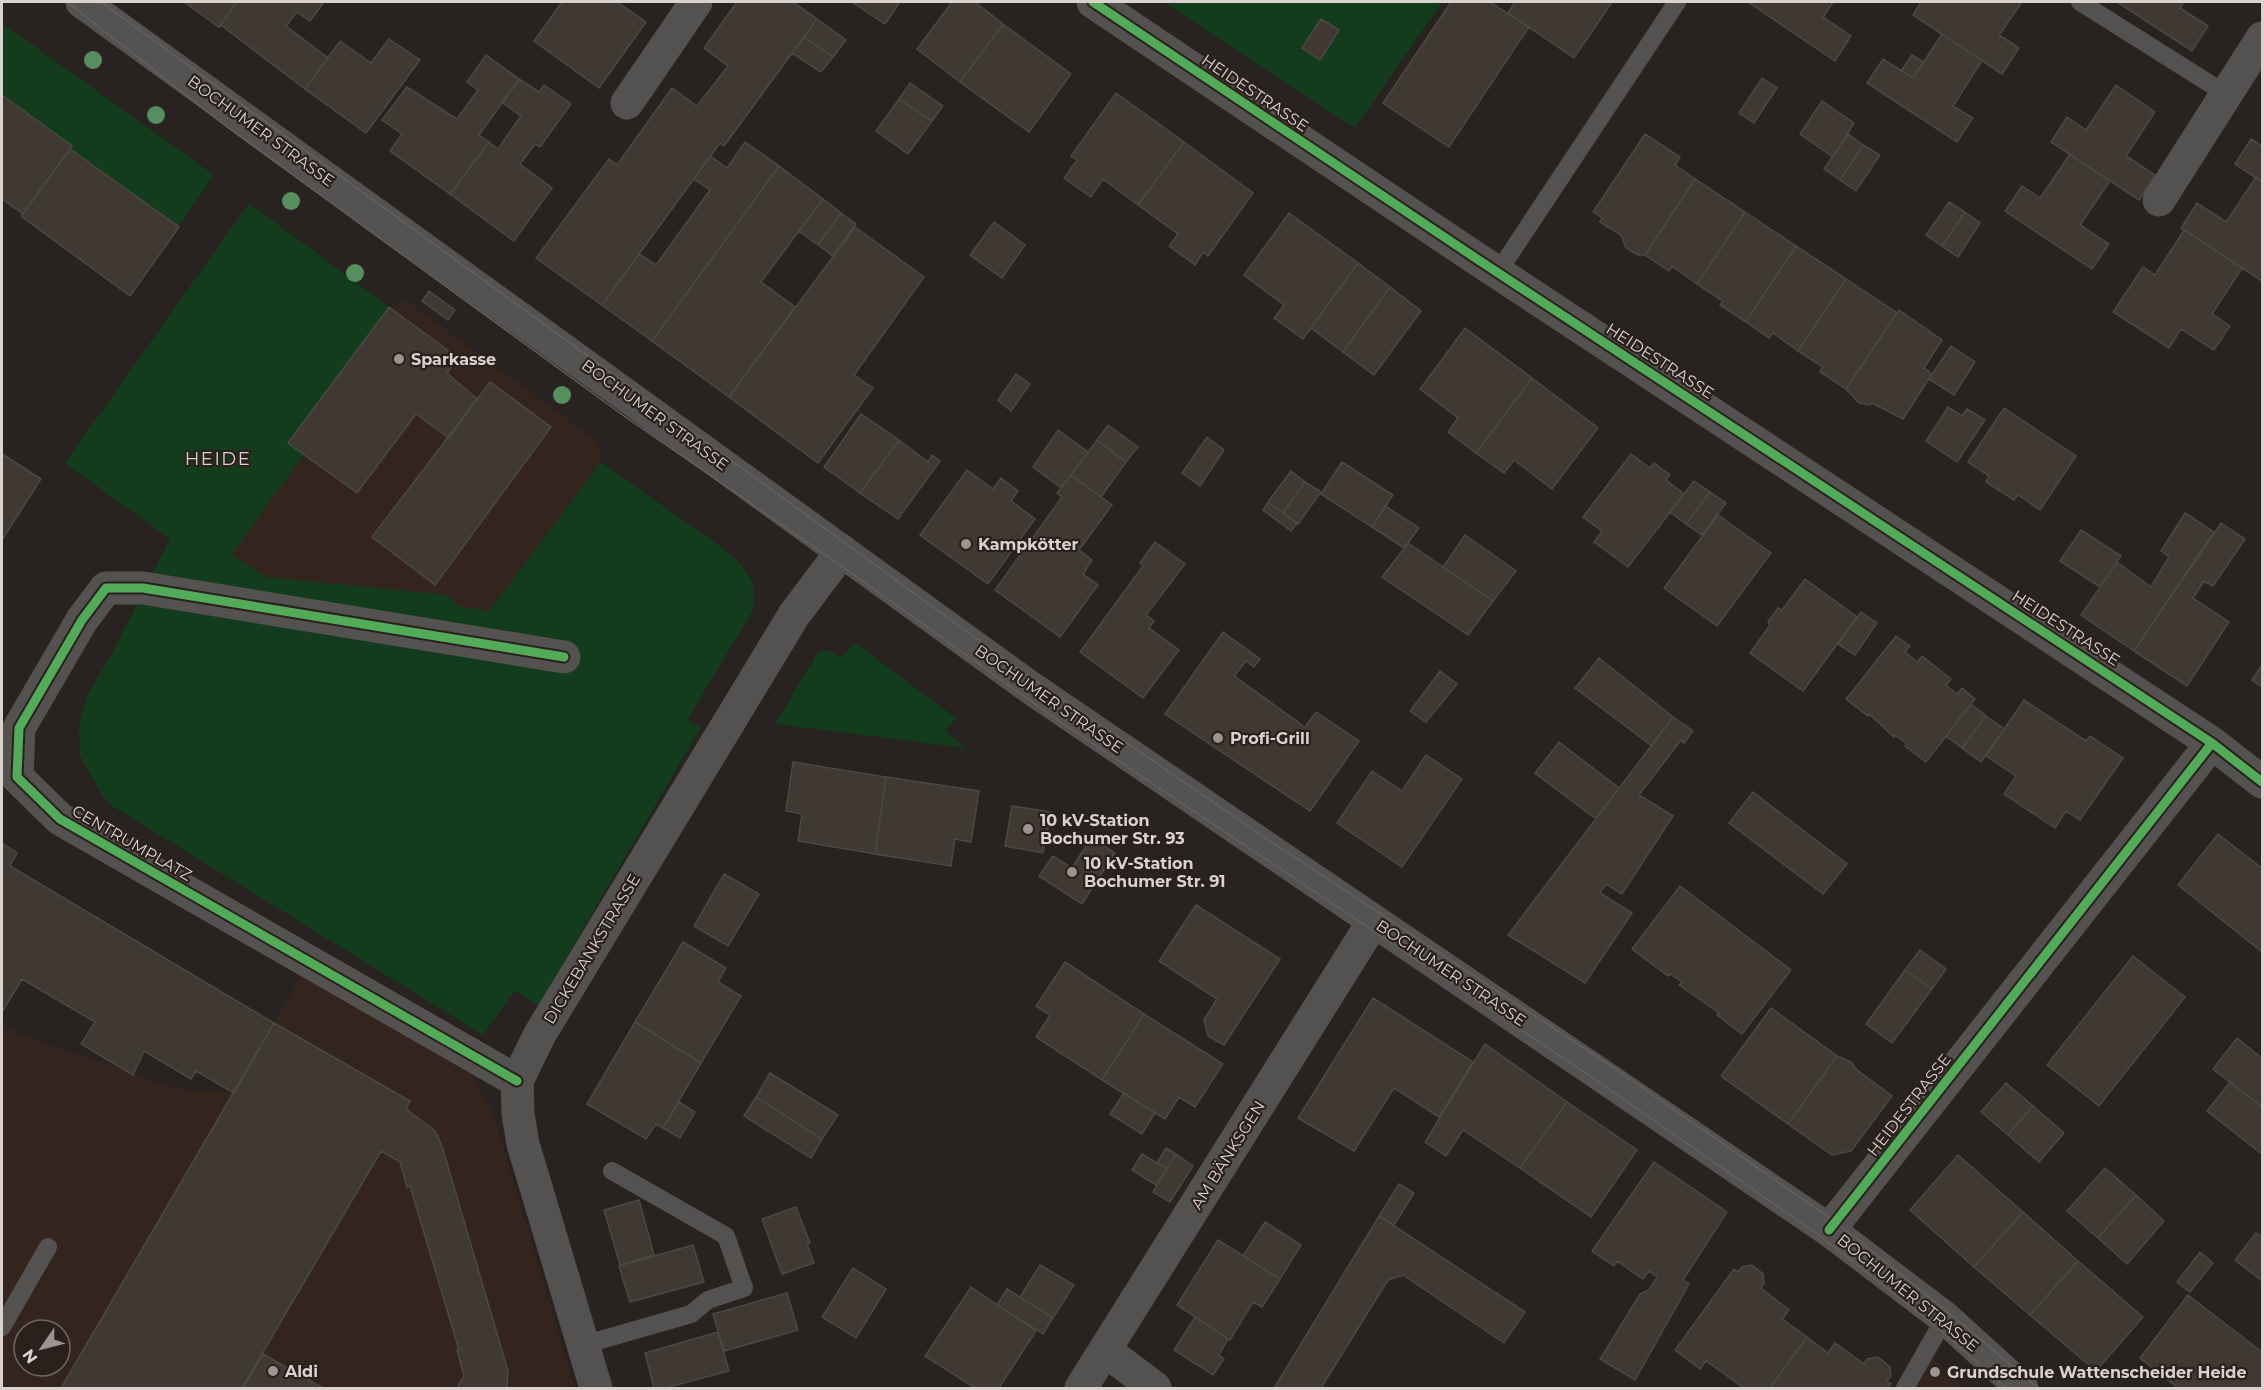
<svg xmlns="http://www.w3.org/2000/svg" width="2264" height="1390" viewBox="0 0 2264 1390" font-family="Montserrat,sans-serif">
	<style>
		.built { fill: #33251e; fill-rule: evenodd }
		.green { fill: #133c1d }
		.building { fill: #3f3932; stroke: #4c4845; stroke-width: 1.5 }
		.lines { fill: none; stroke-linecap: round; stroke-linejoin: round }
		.service { stroke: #545250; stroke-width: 18 }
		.minor { stroke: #545250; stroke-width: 33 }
		.secondary { stroke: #555352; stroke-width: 33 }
		.tram { stroke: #63605e; stroke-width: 1.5 }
		.cycleway-casing { stroke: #2b211c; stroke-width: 13 }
		.cycleway { stroke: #51ab58; stroke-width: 9 }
		.tree { fill: #568f5f }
		.poi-dot { fill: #9b9491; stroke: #2b211c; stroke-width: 2 }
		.labels { text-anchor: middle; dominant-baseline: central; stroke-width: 4.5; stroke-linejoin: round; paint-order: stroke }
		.street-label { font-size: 16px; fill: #d9d2ce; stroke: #2b211c }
		.poi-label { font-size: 16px; font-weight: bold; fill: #d9d2ce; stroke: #2b211c; text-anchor: start }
		.neighbourhood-label { font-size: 18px; letter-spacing: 1.5px; fill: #d9d2ce; stroke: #2b211c }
	</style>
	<rect width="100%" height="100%" fill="#282220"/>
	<path class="built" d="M407,301l192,141 2,20 -112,149 -223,-34 -35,-23 73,-100 85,-147z
		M304,971l169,105 20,37 82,275h-573v-365l20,13 157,53 55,4zM24,1330h36v36h-36z
		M1930,1356l34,32h-50z"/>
	<path class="green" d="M1163,2h279l-87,126z
		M2,23l212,152 -84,121 -109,-80 1,-2 -20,-15z
		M249,203l140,104 -85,147 -72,100 34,23 182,18 11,11 30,5 112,-149 131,93 13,14 9,16v23l-67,112 14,7 -163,279 -23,-16 -32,45 -377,-233 -26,-46 -1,-32 9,-31 22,-36 60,-118 -105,-76z
		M854,642l102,76 -11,13 20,17 -190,-24 43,-72 10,-2 13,8z"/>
	<path class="building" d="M184,2h53l-18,25z
		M237,2h87l-14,19 -13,-9 -11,14 42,32 -23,31 -83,-63 -3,1z
		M562,2h55l29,20 -47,66 -65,-47z
		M737,2h56l24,17 -93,127 -4,-3 -118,162 -66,-47 73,-99 8,6 55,-77 25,18 31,-40 -24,-18z
		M852,2h48l-15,22z
		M952,2h23l28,22 -43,58 -43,-33z
		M1451,2h39l39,25 -80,120 -66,-44z
		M1515,2h97l-38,56 -66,-45z
		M1748,2h85l-10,15 28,19 -16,25z
		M1921,2h101l-23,33 20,13 -17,26 -89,-59z
		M2117,2h67l-4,6 28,18 -16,25z
		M817,19l29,21 -13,17 -29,-20z
		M1321,19l18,11 -19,30 -18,-12z
		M1003,24l68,50 -42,58 -69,-50z
		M1942,34l40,27 -29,45 20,12 -16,24 -90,-59 16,-24 30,19z
		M804,37l29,20 -12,15 -29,-19z
		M389,39l31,21 -54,73 -61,-44 35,-48 31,22z
		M486,55l33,24 -40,56 10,7 -39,52 -60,-43 12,-17 -20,-14 25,-33 50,32 21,-29 -11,-8z
		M1912,55l11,7 -10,16 -12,-7z
		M1762,78l15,10 -23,35 -15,-10z
		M519,79l20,13 5,-7 27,19 -31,43 -5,-3 -15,20 32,24 -38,53 -64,-47 39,-52 9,7 23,-33 -18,-13z
		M910,83l33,23 -11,15 -33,-22z
		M2116,85l39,27 -29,44 29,19 -16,25 -88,-58 16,-25 19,13z
		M1116,93l68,49 -46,63 -35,-26 -12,18 -27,-19 13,-18 -6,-4z
		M2,95l70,51 -49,68 -21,-15z
		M899,99l33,22 -24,33 -32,-23z
		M1822,101l32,22 -21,34 -33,-23z
		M1645,134l35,23 -5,8 20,14 -50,76h-7l-12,-7 -5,-13 -21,-13 2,-4 -9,-6z
		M1848,134l15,11 -23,35 -16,-11z
		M2251,139l11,7v36l-27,-18z
		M745,142l34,24 -127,175 -50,-36 37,-51 17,11 54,-75 -16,-11 16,-23 17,12z
		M1184,142l69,51 -45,63 -5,-4 -8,13 -26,-19 9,-12 -40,-29z
		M1863,145l17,10 -24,36 -16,-11z
		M70,149l109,78 -49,69 -109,-80z
		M2070,154l40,27 -30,44 29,19 -17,25 -87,-58 17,-25 18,12z
		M779,166l44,33 -62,83 34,25 -66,90 -77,-56z
		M2256,177l6,5v99l-81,-53 16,-25 29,19z
		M1695,179l50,33 -48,72 -25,-18 -3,5 -24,-16z
		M823,199l18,14 -23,32 -19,-14z
		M1949,202l16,10 -23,34 -16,-11z
		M1745,212l51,34 -50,76 -26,-17 3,-4 -26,-17z
		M1965,212l15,11 -22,34 -16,-11z
		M841,213l15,11 -23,32 -15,-11z
		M1289,213l69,50 -55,76 -29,-21 10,-13 -40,-30z
		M994,222l31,23 -23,33 -32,-23z
		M855,227l69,50 -70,98 19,13 -55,75 -89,-66z
		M2184,230l58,38 -30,46 18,12 -16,24 -33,-21 -12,19 -56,-36 30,-45 12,8z
		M1796,246l50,33 -48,72 -25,-18 -4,5 -23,-16z
		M1358,263l32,24 -47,65 -32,-24z
		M1846,279l51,34 -51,76 -26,-17 3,-5 -25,-16z
		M1390,287l31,24 -47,64 -31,-23z
		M429,291l26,19 -7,10 -26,-19z
		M389,307l69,51 -11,15 30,26 -28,39 -33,-24 -59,79 -69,-50z
		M1899,310l43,30 -18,28 8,6 -29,45 -31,-16 -2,2 -11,-2 -13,-14z
		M1465,328l67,50 -56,75 -28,-21 10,-14 -38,-29z
		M1951,346l24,16 -21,33 -25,-16z
		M1016,374l14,10 -19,27 -13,-11z
		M1532,378l66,50 -46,61 -38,-29 -10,13 -28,-20z
		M490,382l61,45 -116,158 -63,-48z
		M1948,407l14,9 5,-7 18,11 -28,42 -31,-21z
		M2004,408l72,48 -36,54 -22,-15 -4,5 -28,-18 3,-6 -21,-14z
		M861,414l38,26 -39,53 -36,-26z
		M1108,425l30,22 -12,15 -29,-22z
		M1058,430l30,22 -27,36 -28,-21z
		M1207,437l17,13 -24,36 -18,-13z
		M899,440l29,22 4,-7 8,6 -42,58 -38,-26z
		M1097,440l29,22 -25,35 -30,-22z
		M1631,454l19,14 4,-5 16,12 -4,5 18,14 -56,73 -34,-25 8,-11 -19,-14z
		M4,455l37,24 -39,61v-80z
		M1342,462l51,33 -21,32 -51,-33z
		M967,470l26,19 8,-11 17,13 -7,10 24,18 -47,65 -68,-49z
		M1291,471l14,11 -22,31 -15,-11z
		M1071,475l41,30 -33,45 13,10 -9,14 15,11 -38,52 -65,-47 67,-93 -5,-4z
		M1694,481l16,11 -24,32 -16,-12z
		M1305,482l16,10 -23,32 -15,-11z
		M1710,492l16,11 -24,32 -16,-11z
		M1268,502l29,21 -6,8 -28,-21z
		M1385,506l34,22 -15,20 -32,-21z
		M2185,513l29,19 -80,119 -53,-36 36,-53 34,25 18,-30 -8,-6z
		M1718,515l53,38 -54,73 -53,-38z
		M2221,523l24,16 -32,47 -9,-5 -11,17 36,24 -42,64 -53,-35z
		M2081,530l40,26 -21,31 -40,-26z
		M1465,535l51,36 -23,30 -50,-34z
		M1155,542l30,22 -39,51 8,6 -5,7 30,22 -36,48 -63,-46 63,-86 -3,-3z
		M1408,543l85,58 -25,34 -86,-58z
		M1805,579l52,38 -54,74 -53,-38 20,-28 -2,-3 10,-14 4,2z
		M1861,612l16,11 -22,32 -17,-11z
		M1223,632l37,27 -6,8 -8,-6 -12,15 71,51 11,-15 43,29 -49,70 -145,-97z
		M1896,636l14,10 -5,6 12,10 5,-6 29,23 -5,6 11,9 5,-6 13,11 -49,63 -21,-16 2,-2 -12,-9 -1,2 -25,-23 -1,2 -22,-17z
		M1599,658l74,59 -21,29 -77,-58z
		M2262,665v22l-10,-7z
		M1440,671l17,13 -31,38 -16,-11z
		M2024,700l62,41 4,-5 33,22 -43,62 -14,-9 -11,17 -51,-34 12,-18 -30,-20z
		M1971,704l15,12 -24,32 -16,-12z
		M1986,716l18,13 -23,33 -19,-14z
		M1673,717l20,14 -9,12 -3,-3 -42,55 34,21 -51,78 -16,-10 -6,9 32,20 -47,70 -77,-48z
		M1559,742l60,46 -23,31 -61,-46z
		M1426,755l36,24 -60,88 -65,-44 35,-52 30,20z
		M793,762l93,15 -11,77 -77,-13 4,-27 -16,-3z
		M886,777l93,14 -8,51 -16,-3 -4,27 -76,-12z
		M1753,792l94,72 -24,30 -94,-71z
		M1012,806l39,6 -8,41 -38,-7z
		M2218,834l44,34v84l-84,-67z
		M1091,838l24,15 -33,51 -43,-28 14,-20 19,12z
		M2,843l15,10 -7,13 264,157 -40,70 -38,-22 -5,8 -47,-28 -11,24 -52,-31 14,-22 -73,-43 -20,33z
		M724,874l35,20 -31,52 -34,-20z
		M1680,886l111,84 -49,64 -25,-19 2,-2 -40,-28 3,-3 -12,-8 -2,2 -36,-27z
		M1196,905l84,54 -56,86 -16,-9 -4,-16 13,-21 -58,-38z
		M683,942l43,26 -8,14 23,14 -40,67 -66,-41z
		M1920,950l26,19 -14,20 -27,-19z
		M2133,956l52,41 -86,109 -52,-41z
		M1065,962l79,52 -42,66 -66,-43 14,-22 -14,-9z
		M1905,970l27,19 -40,54 -26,-19z
		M1373,998l100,64 -34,55 -45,-29 -40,63 -56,-33z
		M1771,1008l66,48 -49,68 -67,-48z
		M1144,1014l79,50 -28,43 -16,-10 -14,22 -63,-39z
		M635,1022l66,41 -38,65 -7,-4 -10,15 -59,-35z
		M274,1023l136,78 -4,8 29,22 7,15 66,225 -1,17h-50l7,-12 -7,-26h2l-49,-164 -3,1 -7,-25 -19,-11 -139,237h-181z
		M2237,1038l25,20v49l-49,-38z
		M1485,1044l82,58 -47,66 -57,-38 -17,26 -21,-14z
		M1837,1056l14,6 6,8 35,26 -41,55 -19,4 -44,-31z
		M770,1073l68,42 -16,24 -66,-42z
		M2230,1082l32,25v47l-55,-43z
		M2006,1083l27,23 -25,29 -27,-23z
		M1124,1093l31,20 -13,21 -32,-20z
		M756,1097l66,42 -11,19 -67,-42z
		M679,1102l16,10 -15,26 -17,-10z
		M1567,1102l70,48 -46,67 -71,-49z
		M2033,1106l31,27 -25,29 -31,-27z
		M1166,1148l10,6 -9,15 -10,-6z
		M1142,1154l25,15 -11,16 -24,-15z
		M1176,1154l17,12 -23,36 -17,-10z
		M1958,1155l65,57 -49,55 -64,-57z
		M1654,1162l73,50 -44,68 6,4 -54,96 -35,-21 40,-65 9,-4 8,-13 -8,-6 -6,8 -26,-18 -3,5 -22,-15z
		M2105,1168l31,27 -38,43 -31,-27z
		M1399,1184l15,9 -20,32 -15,-9z
		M2136,1195l28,26 -37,43 -29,-26z
		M639,1200l15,55 -34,10 -16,-55z
		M796,1207l14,36 -3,1 7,19 -32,11 -20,-55z
		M2023,1212l55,49 -48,54 -56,-48z
		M1379,1216l146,96 -21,31 -101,-68 -15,5 -67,108h-47z
		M1265,1222l36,23 -21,34 -37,-23z
		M2256,1233l6,4v44l-27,-21z
		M1218,1240l62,39 -18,28 -9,-5 -23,38 -53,-35z
		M693,1245l11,37 -74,20 -11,-36z
		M2200,1252l13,11 -23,29 -13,-10z
		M2078,1261l65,56 -47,54 -66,-56z
		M1040,1265l34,20 -21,33 -33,-21z
		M1752,1265l11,9 1,10 -3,4 28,22 -7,9 25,18 -37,51h-26l-38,-27 -6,8 -25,-19 59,-81 4,3 4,-5z
		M853,1268l33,21 -30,49 -34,-21z
		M971,1287l65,44 -37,57h-24l-50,-32z
		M1007,1289l46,29 -10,16 -46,-29z
		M787,1293l11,37 -74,21 -11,-37z
		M2188,1295l74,57v36h-84l-38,-30z
		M1195,1317l33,22 -9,16 5,4 -11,16 -39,-25z
		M718,1332l11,39 -64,17h-11l-9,-35z
		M1807,1337l21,16 7,-10 29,21 3,-5 11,-2 12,10 1,9 -4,5 4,3 -4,4h-117z
		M263,1354l60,34h-80z"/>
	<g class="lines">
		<path class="service" d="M2080,2l146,92
			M1498,272l179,-270
			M2,1327l46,-80
			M583,1345l108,-31 17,-14 36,-12 -18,-52 -114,-65
			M1905,1388l40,-70"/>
		<path class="minor" d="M1093,2l381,255 738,486 50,39
			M627,103l69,-101
			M2159,200l103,-162
			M517,1081l-457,-262 -43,-42 2,-49 63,-108 24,-32h37l421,69
			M1829,1230l383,-487
			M1106,1351l49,37
			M596,1388l-73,-244 -5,-30 -1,-33 23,-47 254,-419 48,-64
			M1081,1388l292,-466"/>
		<path class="secondary" d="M82,2l949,686 798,542 116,88 77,70"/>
		<path class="tram" d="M67,2l160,125 397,289 209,144 223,159 518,346 246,171 119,93 67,59
			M101,2l902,656 261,179 350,231 223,155 123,99 78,66"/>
		<g class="cycleway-casing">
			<path id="cycleway" d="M1093,2l381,255 738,486 50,39
				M517,1081l-457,-262 -43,-42 2,-49 63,-108 24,-32h37l421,69
				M1829,1230l383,-487"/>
		</g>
		<use href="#cycleway" class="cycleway"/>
	</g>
	<g class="tree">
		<circle cx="93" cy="60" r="9"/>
		<circle cx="156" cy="115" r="9"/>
		<circle cx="291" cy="201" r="9"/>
		<circle cx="355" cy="273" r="9"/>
		<circle cx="562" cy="395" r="9"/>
	</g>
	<g class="poi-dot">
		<circle cx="399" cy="359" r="6"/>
		<circle cx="966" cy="544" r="6"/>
		<circle cx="1218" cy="738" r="6"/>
		<circle cx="1028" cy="829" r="6"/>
		<circle cx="1072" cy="872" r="6"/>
		<circle cx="273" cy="1371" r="6"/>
		<circle cx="1935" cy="1372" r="6"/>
	</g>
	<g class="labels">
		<g class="street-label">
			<text transform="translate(1255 93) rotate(34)">HEIDESTRASSE</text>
			<text transform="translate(261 131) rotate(36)">BOCHUMER STRASSE</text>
			<text transform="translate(1660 361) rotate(33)">HEIDESTRASSE</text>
			<text transform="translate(655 415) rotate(36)">BOCHUMER STRASSE</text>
			<text transform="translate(2066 628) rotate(33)">HEIDESTRASSE</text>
			<text transform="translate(1049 699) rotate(35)">BOCHUMER STRASSE</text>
			<text transform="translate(132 843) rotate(30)">CENTRUMPLATZ</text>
			<text transform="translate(592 949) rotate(-59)">DICKEBANKSTRASSE</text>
			<text transform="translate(1451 973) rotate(34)">BOCHUMER STRASSE</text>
			<text transform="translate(1909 1105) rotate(-52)">HEIDESTRASSE</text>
			<text transform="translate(1228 1155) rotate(-58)">AM BÄNKSGEN</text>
			<text transform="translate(1908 1293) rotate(39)">BOCHUMER STRASSE</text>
		</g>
		<g class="poi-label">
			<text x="411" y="359">Sparkasse</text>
			<text x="978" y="544">Kampkötter</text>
			<text x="1230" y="738">Profi-Grill</text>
			<text x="1040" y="820">10 kV-Station<tspan x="1040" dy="18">Bochumer Str. 93</tspan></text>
			<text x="1084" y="863">10 kV-Station<tspan x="1084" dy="18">Bochumer Str. 91</tspan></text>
			<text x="285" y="1371">Aldi</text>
			<text x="1947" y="1372">Grundschule Wattenscheider Heide</text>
		</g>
		<g class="neighbourhood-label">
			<text x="218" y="459">HEIDE</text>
		</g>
	</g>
	<rect width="2264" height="1390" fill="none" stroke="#d9d2ce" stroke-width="6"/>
	<g transform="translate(42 1348) rotate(235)"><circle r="28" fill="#2b211c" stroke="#716863" stroke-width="1.5"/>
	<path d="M0-4.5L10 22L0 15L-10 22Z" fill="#9b9491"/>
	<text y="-9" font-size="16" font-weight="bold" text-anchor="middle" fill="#d9d2ce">N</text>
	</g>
</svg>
